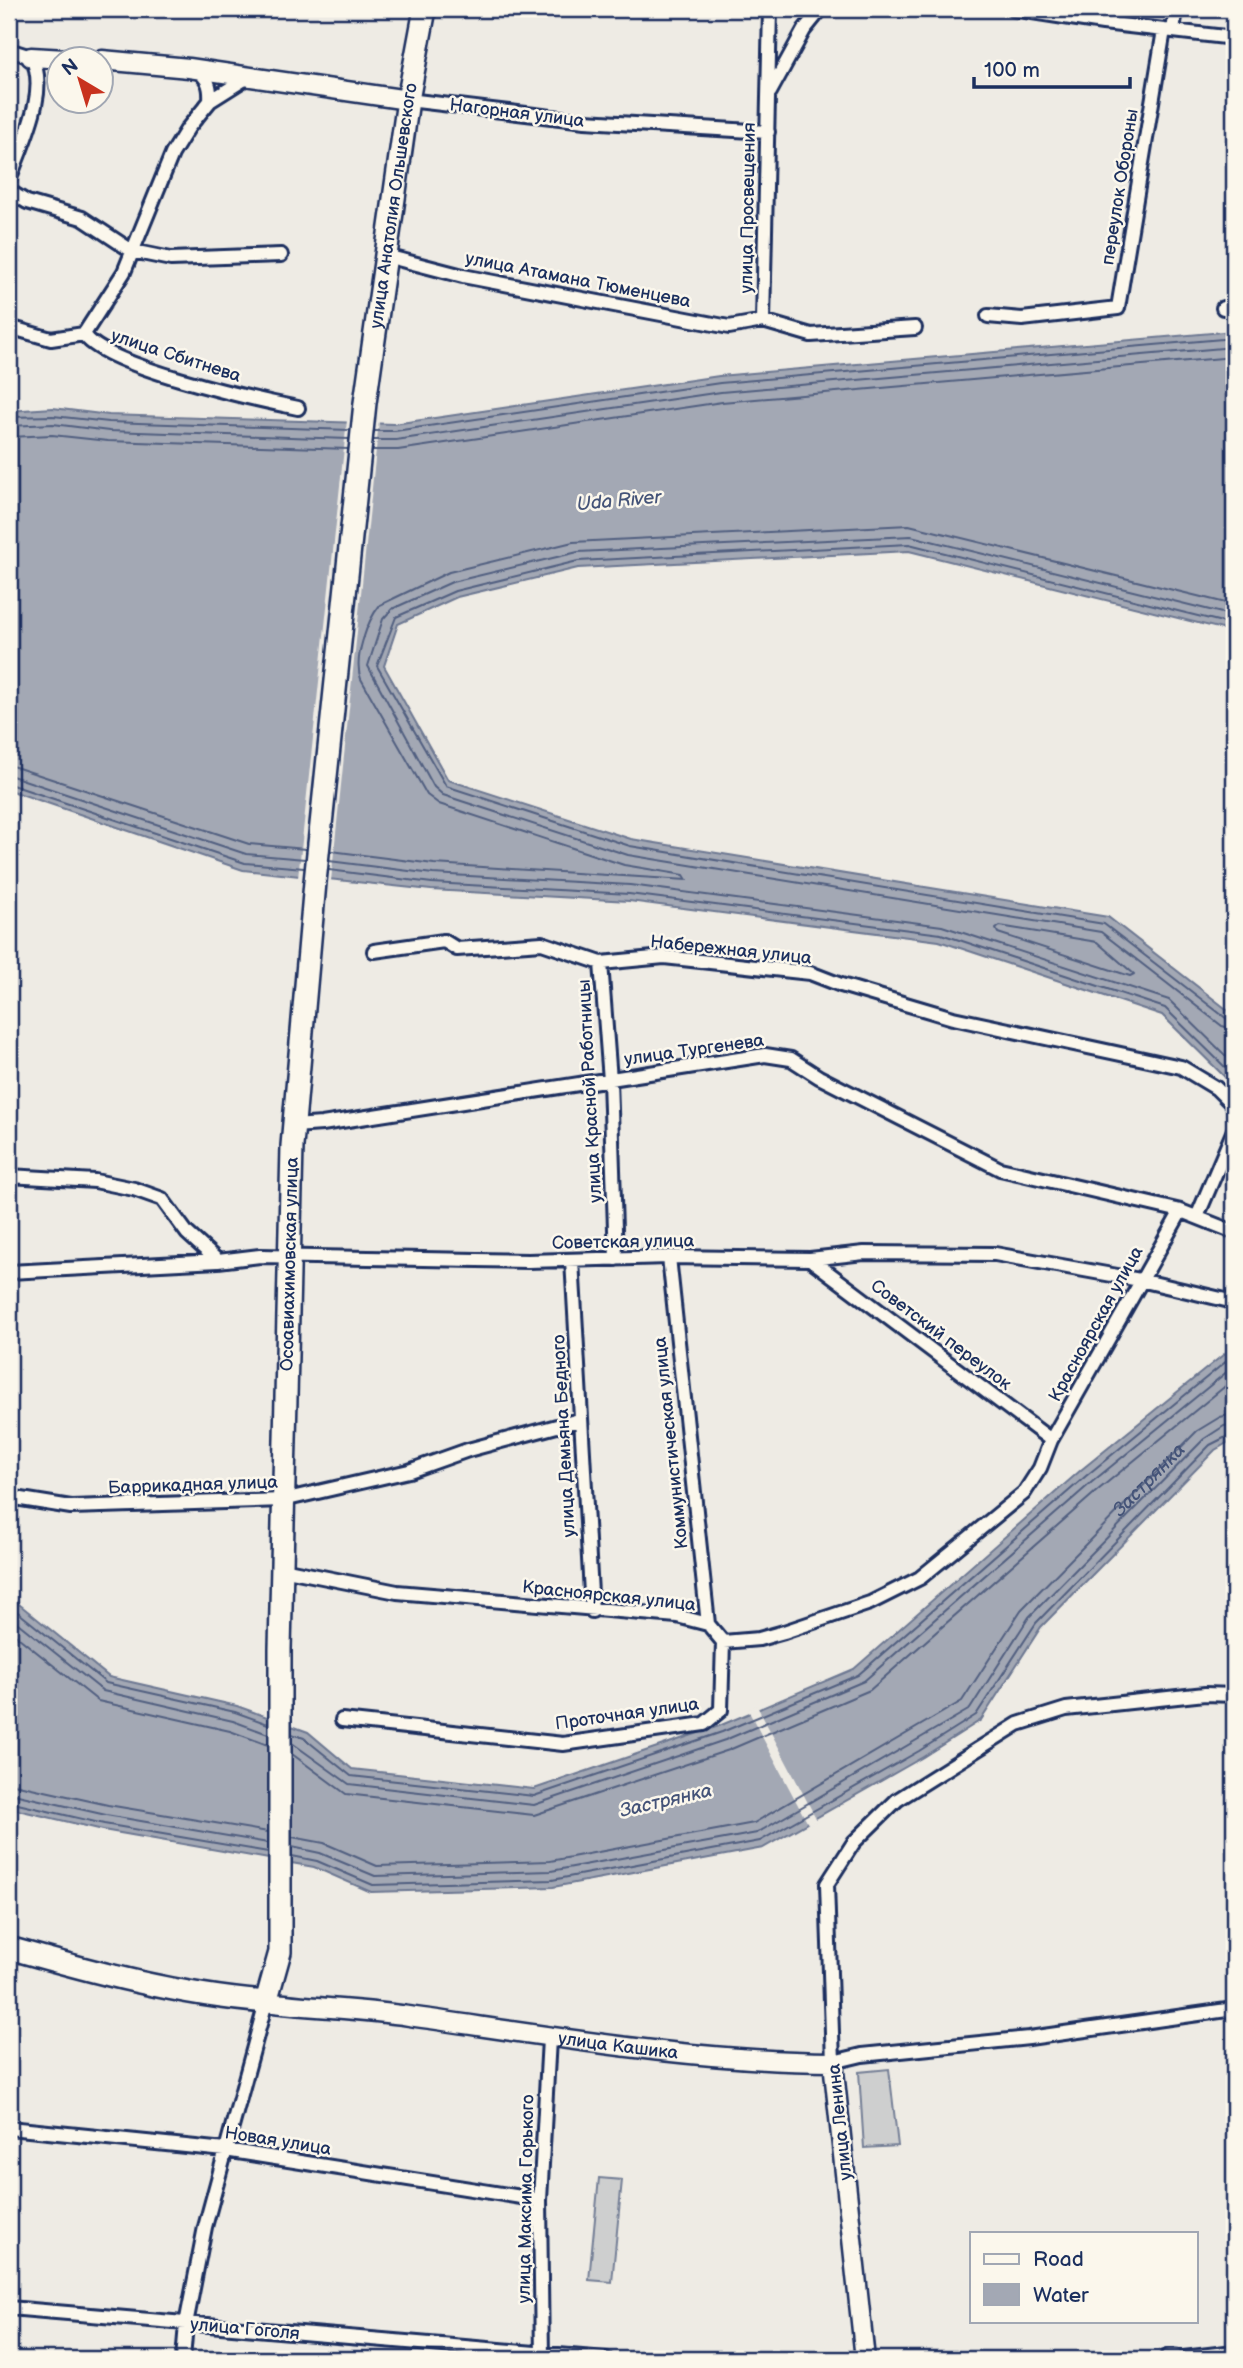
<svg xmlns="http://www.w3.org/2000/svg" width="1243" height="2368" viewBox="0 0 1243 2368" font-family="'Balsamiq Sans',sans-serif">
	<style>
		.green { fill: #cecfcf; stroke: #747f96; stroke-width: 2 }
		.water { fill: #a3a8b4; stroke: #6d7892; stroke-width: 2 }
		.pier { fill: #eeebe4 }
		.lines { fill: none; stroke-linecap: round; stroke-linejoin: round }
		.shore { stroke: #515f80; stroke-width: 2 }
		.street-casing { stroke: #1b2f5e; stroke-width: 18 }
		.secondary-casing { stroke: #1b2f5e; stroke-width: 23 }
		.highway-casing { stroke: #1b2f5e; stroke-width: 26 }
		.street { stroke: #fbf7ec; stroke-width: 12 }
		.secondary { stroke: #fbf7ec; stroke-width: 18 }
		.highway { stroke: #fbf7ec; stroke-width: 21 }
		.labels { text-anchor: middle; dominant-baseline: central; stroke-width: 5; stroke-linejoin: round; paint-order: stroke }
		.street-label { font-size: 18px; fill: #1b2f5e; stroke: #fbf7ec }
		.water-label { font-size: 19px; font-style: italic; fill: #445378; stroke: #fbf7ec }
	</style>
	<rect width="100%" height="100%" fill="#eeebe4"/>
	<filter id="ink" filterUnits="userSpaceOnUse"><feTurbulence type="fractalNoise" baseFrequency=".0143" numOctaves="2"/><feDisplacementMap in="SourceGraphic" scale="14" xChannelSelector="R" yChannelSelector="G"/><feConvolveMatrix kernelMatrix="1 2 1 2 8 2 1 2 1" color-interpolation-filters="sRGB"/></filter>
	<g filter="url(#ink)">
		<path class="green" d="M889,2069l9,77 -34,2 -5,-76z
			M599,2178l23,2 -10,102 -23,-2z"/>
		<path class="water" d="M1234,331v301l-325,-81 -331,17 -121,29 -59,27 -14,42 64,114 183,59 477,78 126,98v71l-72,-71 -223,-74 -310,-40 -198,-11 -188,-20 -234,-80v-379l44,-3 56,7 285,9 325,-48z
			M1234,1346v93l-19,11 -174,177 -60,93 -58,37 -160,91 -210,39 -182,5 -57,-25 -211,-37 -94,-22v-212l100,81 128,29 71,26 44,37 182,20 185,-63 135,-57 227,-199z"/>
		<path class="pier" d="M347,420l32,1 -48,460 -33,-3z
			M757,1706l60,114 -9,4 -60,-114z"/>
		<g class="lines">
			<g class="shore">
				<path d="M9,417l44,-1 56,6 241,8"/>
				<path d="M9,426l44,-2 56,7 240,8"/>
				<path d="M374,431h21l325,-48 514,-45"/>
				<path d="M9,437l43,-2 56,6 240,8"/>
				<path d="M373,440h23l325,-48 513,-45"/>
				<path d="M372,450h26l324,-48 512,-45"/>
				<path d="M1234,616l-323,-80 -333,16 -126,30 -60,27 -9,10 -15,47 66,121 9,8 185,60 473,77 121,94 12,3"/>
				<path d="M1234,625l-325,-81 -331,17 -123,30 -59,26 -19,49 69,120 184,60 474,78 123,95 7,1"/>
				<path d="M9,765l240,79 57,5"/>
				<path d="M9,775l237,79 59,5"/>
				<path d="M9,784l236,79 59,5"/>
				<path d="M331,851l103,13 253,16 -3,-5 -60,-10 -185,-61 -12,-9 -66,-116c-8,-20 6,-58 19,-74l69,-33 124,-30 336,-17 325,80"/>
				<path d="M329,861l104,13 197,11 312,41 227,74 65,64"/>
				<path d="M329,870l103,13 197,11 312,40 224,74 69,68"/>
				<path d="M1000,926l97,16 37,32 -4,2 -132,-43 -2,-4z"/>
				<path d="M9,1605l97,78 129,29 33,12"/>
				<path d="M9,1616l94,75 130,30 35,13"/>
				<path d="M9,1630l89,71 132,30 38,14"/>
				<path d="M292,1734l12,4 47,38 183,20 188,-64 136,-57 228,-199 148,-121"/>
				<path d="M292,1743l57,41 185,21 191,-65 139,-59 228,-199 142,-116"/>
				<path d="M292,1754l54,40 188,21 195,-65 141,-60 228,-200 136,-111"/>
				<path d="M9,1783l99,22 160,27"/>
				<path d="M9,1793l97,22 162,28"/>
				<path d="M9,1802l95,22 164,28"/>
				<path id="s1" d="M292,1837l32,6 53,23 173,-5 204,-38 208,-122 59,-91 176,-179 23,-14 14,-3"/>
				<path d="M292,1847l28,6 55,23 176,-5 206,-38 213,-124 59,-92 175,-178 20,-13 10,-2"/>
				<path d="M292,1856l25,5 56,24 179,-5 208,-39 159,-90 57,-36 60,-92 174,-178 24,-12"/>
			</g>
			<g class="street-casing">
				<path id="street" d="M1013,9l90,14 131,15
					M1173,31l3,-22
					M9,50l22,7
					M196,69c12,10 15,16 14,32
					M770,92l34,-62 17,-21
					M408,100l177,21 183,11
					M9,181c11,-34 42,-91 22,-124
					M9,191l18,11 55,16 50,33 39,8 110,-4
					M386,256l77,20 266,51 34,-6 48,14 104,-7
					M1223,308l11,-1
					M988,316l34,3 96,-11 46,-278
					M763,321l7,-312
					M9,327l42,12 33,-5c18,32 174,66 214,74
					M84,334l40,-62 48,-118 16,-26 22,-27 38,-24
					M374,951l70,-10 13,8 85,-6 59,20 63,-6 146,16 31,12 112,33 228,49 35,21 18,18
					M601,963l9,117 6,179
					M294,1126l28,-2 443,-69 26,4 28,18 181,92 181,42 53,21
					M9,1176l86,5 39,8 28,10 25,34 31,28
					M1197,1217l37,-87
					M669,1257l39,367
					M810,1259l241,181
					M572,1260l20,351
					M9,1272l209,-11 42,-5 268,5 141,-4 141,2 54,-6 131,1 145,26 94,22
					M9,1497l62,10 212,-7 126,-29 59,-21 111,-30
					M282,1569l115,23 280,24 31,8 15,18 36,-3 25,-7 86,-29 50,-25 104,-85 16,-25 11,-28 130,-229
					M1234,1695l-29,-1 -139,15 -48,15 -121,76 -43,42 -27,42 6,178 29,-7 167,-17 205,-29
					M342,1720l221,24 141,-20 17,-14 2,-68
					M9,2128l216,22 315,50
					M9,2308l597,51
					M183,2359l3,-35 19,-97 61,-225
					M542,2359l-2,-159 9,-161
					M1175,2359l59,-7"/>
			</g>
			<g class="secondary-casing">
				<g id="secondary">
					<path d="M31,57l52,3"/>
					<path d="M102,60l87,8 219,32"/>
					<path id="s2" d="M266,2002c47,6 96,7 143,14 141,20 282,45 424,46l32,297"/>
					<path d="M1169,2359h6"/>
				</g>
			</g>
			<g class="highway-casing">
				<g id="highway">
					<path id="s3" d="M9,1948c84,24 169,47 257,54l14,-50v-303l12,-503 23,-264 50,-479 43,-303 17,-91"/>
				</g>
			</g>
			<use href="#street" class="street"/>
			<use href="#secondary" class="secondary"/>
			<use href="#highway" class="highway"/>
		</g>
	</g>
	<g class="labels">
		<g class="street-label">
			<text transform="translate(517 113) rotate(7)">Нагорная улица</text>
			<text transform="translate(1120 187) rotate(-81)">переулок Обороны</text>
			<text stroke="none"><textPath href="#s3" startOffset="2067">улица Анатолия Ольшевского</textPath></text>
			<text transform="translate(748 208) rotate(-89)">улица Просвещения</text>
			<text transform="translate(578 280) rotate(11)">улица Атамана Тюменцева</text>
			<text transform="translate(176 356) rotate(18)">улица Сбитнева</text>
			<text transform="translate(731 950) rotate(6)">Набережная улица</text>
			<text transform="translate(694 1050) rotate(-8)">улица Тургенева</text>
			<text transform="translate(590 1091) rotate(-93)">улица Красной Работницы</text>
			<text transform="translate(623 1242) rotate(-1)">Советская улица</text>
			<text stroke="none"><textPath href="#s3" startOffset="1003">Осоавиахимовская улица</textPath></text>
			<text transform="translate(1096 1324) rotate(-61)">Красноярская улица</text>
			<text transform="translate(941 1335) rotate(37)">Советский переулок</text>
			<text transform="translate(564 1436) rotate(-93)">улица Демьяна Бедного</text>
			<text transform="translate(671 1443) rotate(-96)">Коммунистическая улица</text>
			<text transform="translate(193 1485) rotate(-2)">Баррикадная улица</text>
			<text transform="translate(609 1596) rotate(6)">Красноярская улица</text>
			<text transform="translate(627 1714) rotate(-8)">Проточная улица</text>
			<text stroke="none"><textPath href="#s2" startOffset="355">улица Кашика</textPath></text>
			<text transform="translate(840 2122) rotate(-96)">улица Ленина</text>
			<text transform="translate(278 2141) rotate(9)">Новая улица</text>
			<text transform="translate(526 2199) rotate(-89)">улица Максима Горького</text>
			<text transform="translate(245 2329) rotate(5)">улица Гоголя</text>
		</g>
		<g class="water-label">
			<text transform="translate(619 501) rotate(-5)">Uda River</text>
			<text stroke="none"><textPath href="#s1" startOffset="1003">Застрянка</textPath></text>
			<text transform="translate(666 1801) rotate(-13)">Застрянка</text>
		</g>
	</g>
	<rect width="1243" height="2368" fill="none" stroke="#fbf7ec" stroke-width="35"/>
	<rect x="18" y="18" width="1208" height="2333" fill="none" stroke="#1b2f5e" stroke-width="2.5" filter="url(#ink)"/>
	<rect x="970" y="2232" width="228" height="91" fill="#fbf7ec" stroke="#a1a7b3" stroke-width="2"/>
	<rect x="984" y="2254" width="35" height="10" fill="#fbf7ec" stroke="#a1a7b3" stroke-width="2"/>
	<text x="1033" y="2266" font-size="21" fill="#1b2f5e">Road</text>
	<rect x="984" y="2284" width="35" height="21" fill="#a3a8b4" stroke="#a1a7b3" stroke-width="2"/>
	<text x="1033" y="2302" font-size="21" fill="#1b2f5e">Water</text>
	<g transform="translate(80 80) rotate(322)"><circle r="33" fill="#fbf7ec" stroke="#a1a7b3" stroke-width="2"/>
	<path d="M0-5L12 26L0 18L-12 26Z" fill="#c8321e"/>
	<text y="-10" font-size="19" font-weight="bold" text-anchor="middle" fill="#1b2f5e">N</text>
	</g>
	<path d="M974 77v10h156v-10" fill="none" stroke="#1b2f5e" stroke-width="3.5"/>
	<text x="984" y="77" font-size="21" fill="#1b2f5e" stroke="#fbf7ec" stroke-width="5" paint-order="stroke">100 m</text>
</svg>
